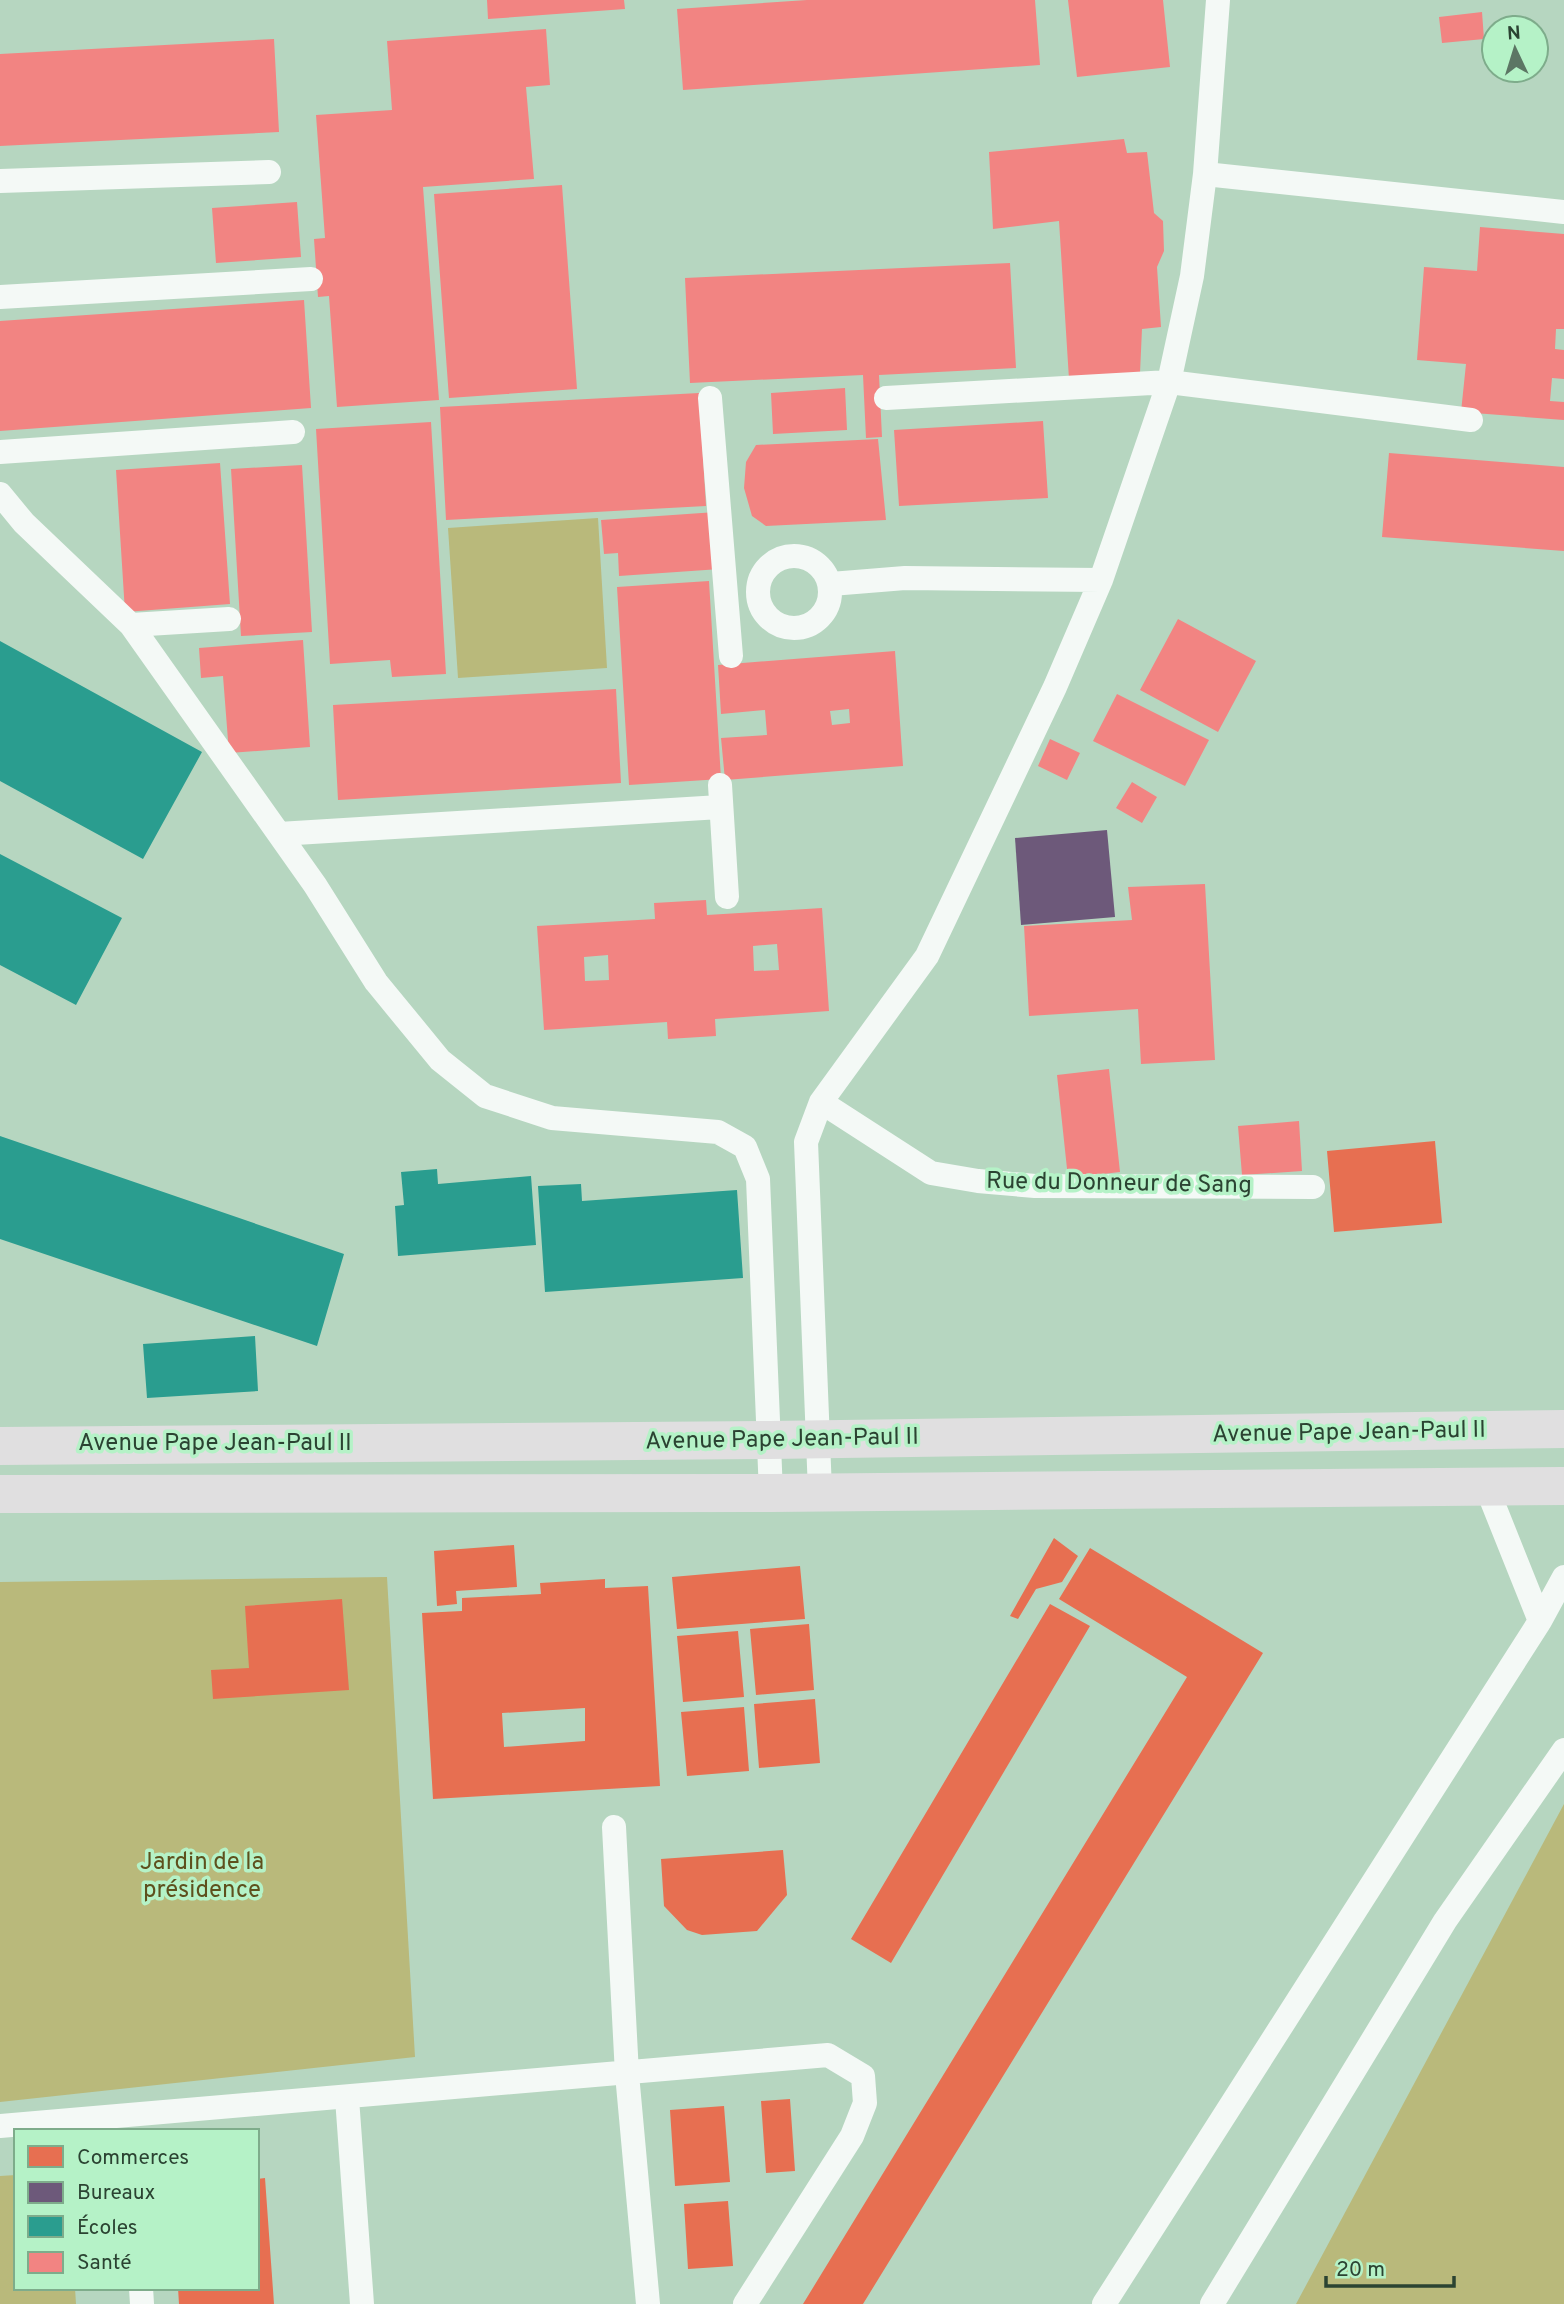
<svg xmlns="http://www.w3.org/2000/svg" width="1564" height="2304" viewBox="0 0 1564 2304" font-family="Overpass,sans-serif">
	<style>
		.green { fill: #b9b97b }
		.shops { fill: #e76f51; fill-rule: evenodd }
		.offices { fill: #6d597a }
		.schools { fill: #2a9d8f }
		.health { fill: #f28482; fill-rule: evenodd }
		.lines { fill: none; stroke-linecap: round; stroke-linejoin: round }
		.service { stroke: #f4f9f6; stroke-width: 24 }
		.primary { stroke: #e0dfe0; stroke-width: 38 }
		.labels { text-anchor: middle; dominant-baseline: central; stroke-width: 7; stroke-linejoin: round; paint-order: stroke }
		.street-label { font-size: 24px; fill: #2b4332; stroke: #b5f2c7 }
		.park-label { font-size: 24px; fill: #5e501d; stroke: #b5f2c7 }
	</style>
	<rect width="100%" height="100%" fill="#b6d6c0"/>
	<path class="green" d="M598,518l9,150 -149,10 -10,-150z
		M387,1577l28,480 -415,45v-520z
		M1564,1804v500h-268z
		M16,2175v113h59l1,16h-76v-128z"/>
	<path class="shops" d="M1435,1141l7,82 -108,9 -7,-81z
		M1054,1538l24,18 -16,26 -26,7 -18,30 -8,-3z
		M514,1545l3,42 -61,4 1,13 -20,2 -3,-55z
		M1090,1548l173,105 -400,651h-60l384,-627 -128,-78z
		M800,1566l5,53 -128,10 -5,-52z
		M605,1579v9l43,-2 12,200 -227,13 -11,-186 40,-2v-13l79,-4 -1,-11zM585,1708v33l-81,6 -2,-34z
		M342,1599l7,91 -136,9 -2,-29 38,-2 -4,-62z
		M1050,1604l40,22 -199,337 -40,-24z
		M809,1624l5,66 -58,5 -6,-66z
		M738,1631l6,66 -61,5 -6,-66z
		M815,1699l5,64 -61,5 -5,-64z
		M744,1707l5,64 -62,5 -6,-64z
		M783,1850l4,45 -30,36 -55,4 -15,-5 -23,-24 -3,-47z
		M790,2099l5,72 -29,2 -5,-72z
		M724,2106l6,76 -55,4 -5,-76z
		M265,2178l9,126h-95l-1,-16h79v-109z
		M728,2201l5,65 -45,3 -4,-65z"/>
	<path class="offices" d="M1107,830l8,87 -94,8 -6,-87z"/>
	<path class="schools" d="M0,641l202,111 -59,107 -143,-78z
		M0,854l122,64 -46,87 -76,-40z
		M0,1136l344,118 -27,92 -317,-107z
		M437,1169l1,15 93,-8 5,69 -138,11 -3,-50 9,-1 -3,-33z
		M581,1184l1,17 155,-11 6,88 -198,14 -7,-106z
		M255,1336l3,55 -111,7 -4,-54z"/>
	<path class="health" d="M487,0h137l1,9 -137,10z
		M807,0h228l5,65 -357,25 -6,-81z
		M1068,0h95l7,67 -93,10z
		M1482,12l2,27 -42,4 -3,-26z
		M546,29l4,56 -24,2 8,92 -111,8 16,213 -102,7 -8,-111 -11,1 -4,-58 11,-1 -9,-123 76,-5 -5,-69z
		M274,39l5,93 -279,14v-92z
		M1124,139l3,14 20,-1 7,61 9,8 1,30 -7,16 4,60 -19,2 -2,44 -71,6 -10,-158 -66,8 -4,-77z
		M562,185l15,204 -128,9 -15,-204z
		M297,202l4,55 -85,6 -4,-55z
		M1480,227l84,7v95h-8l-1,20 9,1v29l-12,-1 -2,23 14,1v18l-103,-8 5,-48 -49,-4 7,-93 53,4z
		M1010,263l6,105 -137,7 3,62 -16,1 -3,-63 -173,8 -5,-105z
		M304,300l7,108 -311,23v-110z
		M845,388l2,42 -74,4 -2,-41z
		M699,393l7,113 -260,14 -6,-113z
		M1043,421l5,77 -149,8 -5,-76z
		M431,422l15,252 -54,3 -2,-17 -60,4 -14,-235z
		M878,439l8,81 -120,6 -14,-10 -8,-28 2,-26 10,-17z
		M1389,453l175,14v84l-182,-14z
		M220,463l10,141 -105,8 -9,-142z
		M302,465l10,167 -71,4 -10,-167z
		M716,512l4,57 -101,7 -1,-23 -14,1 -3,-34z
		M709,581l12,198 -92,6 -12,-198z
		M1178,619l78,42 -38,71 -78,-42z
		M303,640l7,107 -81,6 -6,-77 -22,2 -2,-30z
		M895,651l8,115 -178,14 -4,-42 46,-3 -2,-25 -44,4 -3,-49zM849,709l1,14 -18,2 -2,-14z
		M616,689l5,94 -283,17 -5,-95z
		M1117,694l92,46 -24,46 -92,-45z
		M1050,739l30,14 -13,27 -29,-14z
		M1132,782l25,15 -15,26 -26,-15z
		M1205,884l10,176 -74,4 -3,-55 -109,7 -5,-90 108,-6 -4,-33z
		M706,900l1,15 115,-7 7,103 -114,8 1,17 -48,3 -1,-17 -123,8 -7,-104 118,-7 -1,-16zM777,944l2,26 -25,1 -1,-25zM608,955l1,25 -24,1 -1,-24z
		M1109,1069l11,103 -52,6 -11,-103z
		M1299,1121l3,50 -60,4 -4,-49z"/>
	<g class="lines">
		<path class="service" d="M1205,174l359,38
			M0,181l269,-9
			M0,297l311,-18
			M710,398l21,258
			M886,398l283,-16 302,38
			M0,452l293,-20
			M0,494l24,29 107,102 184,260 61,97 64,78 45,36 67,22 166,14 27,15 13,32 13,314
			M758 592a36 36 0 1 1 72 0a36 36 0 1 1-72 0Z
			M831,584l74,-6 196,2
			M131,625l98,-6
			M720,785l7,112
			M279,834l441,-27
			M821,1102l110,71 47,8 57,5 278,1
			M1486,1486l54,135
			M820,1491l-14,-349 15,-40 106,-146 128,-269 46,-107 68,-198 23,-106 13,-102 13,-174
			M614,1827l13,247 21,230
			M347,2098l15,206
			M0,2126l828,-71 35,21 2,27 -13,33 -107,168
			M141,2288l1,16
			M1104,2304l436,-683 24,-44
			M1212,2304l233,-383 119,-171"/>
		<path class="primary" d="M0,1446l770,-6 794,-11
			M0,1494l771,-1 793,-7"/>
	</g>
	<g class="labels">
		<g class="street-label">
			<text transform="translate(1119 1184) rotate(1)">Rue du Donneur de Sang</text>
			<text transform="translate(1349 1433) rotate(-1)">Avenue Pape Jean-Paul II</text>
			<text transform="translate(782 1440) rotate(-1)">Avenue Pape Jean-Paul II</text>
			<text x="215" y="1444">Avenue Pape Jean-Paul II</text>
		</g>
		<g class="park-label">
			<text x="202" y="1863">Jardin de la<tspan x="202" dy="28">présidence</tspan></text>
		</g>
	</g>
	<rect x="14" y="2129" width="245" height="161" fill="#b5f2c7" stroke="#7eac8b" stroke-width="2"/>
	<rect x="28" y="2146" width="35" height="21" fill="#e76f51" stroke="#7eac8b" stroke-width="2"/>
	<text x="77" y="2164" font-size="21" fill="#2b4332">Commerces</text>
	<rect x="28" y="2182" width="35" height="21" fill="#6d597a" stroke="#7eac8b" stroke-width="2"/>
	<text x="77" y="2199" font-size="21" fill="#2b4332">Bureaux</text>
	<rect x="28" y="2216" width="35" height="21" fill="#2a9d8f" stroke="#7eac8b" stroke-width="2"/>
	<text x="77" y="2234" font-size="21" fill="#2b4332">Écoles</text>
	<rect x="28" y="2252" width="35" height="21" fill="#f28482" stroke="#7eac8b" stroke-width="2"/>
	<text x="77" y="2269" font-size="21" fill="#2b4332">Santé</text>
	<g transform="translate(1515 49) rotate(356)"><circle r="33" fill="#b5f2c7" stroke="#7eac8b" stroke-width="2"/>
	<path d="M0-5L12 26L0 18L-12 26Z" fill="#5c7664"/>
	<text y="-10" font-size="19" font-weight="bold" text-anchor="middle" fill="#2b4332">N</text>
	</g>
	<path d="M1326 2276v10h128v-10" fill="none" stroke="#2b4332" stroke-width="3.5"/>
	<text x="1336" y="2276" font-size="21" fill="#2b4332" stroke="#b5f2c7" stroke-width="5" paint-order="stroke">20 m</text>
</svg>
